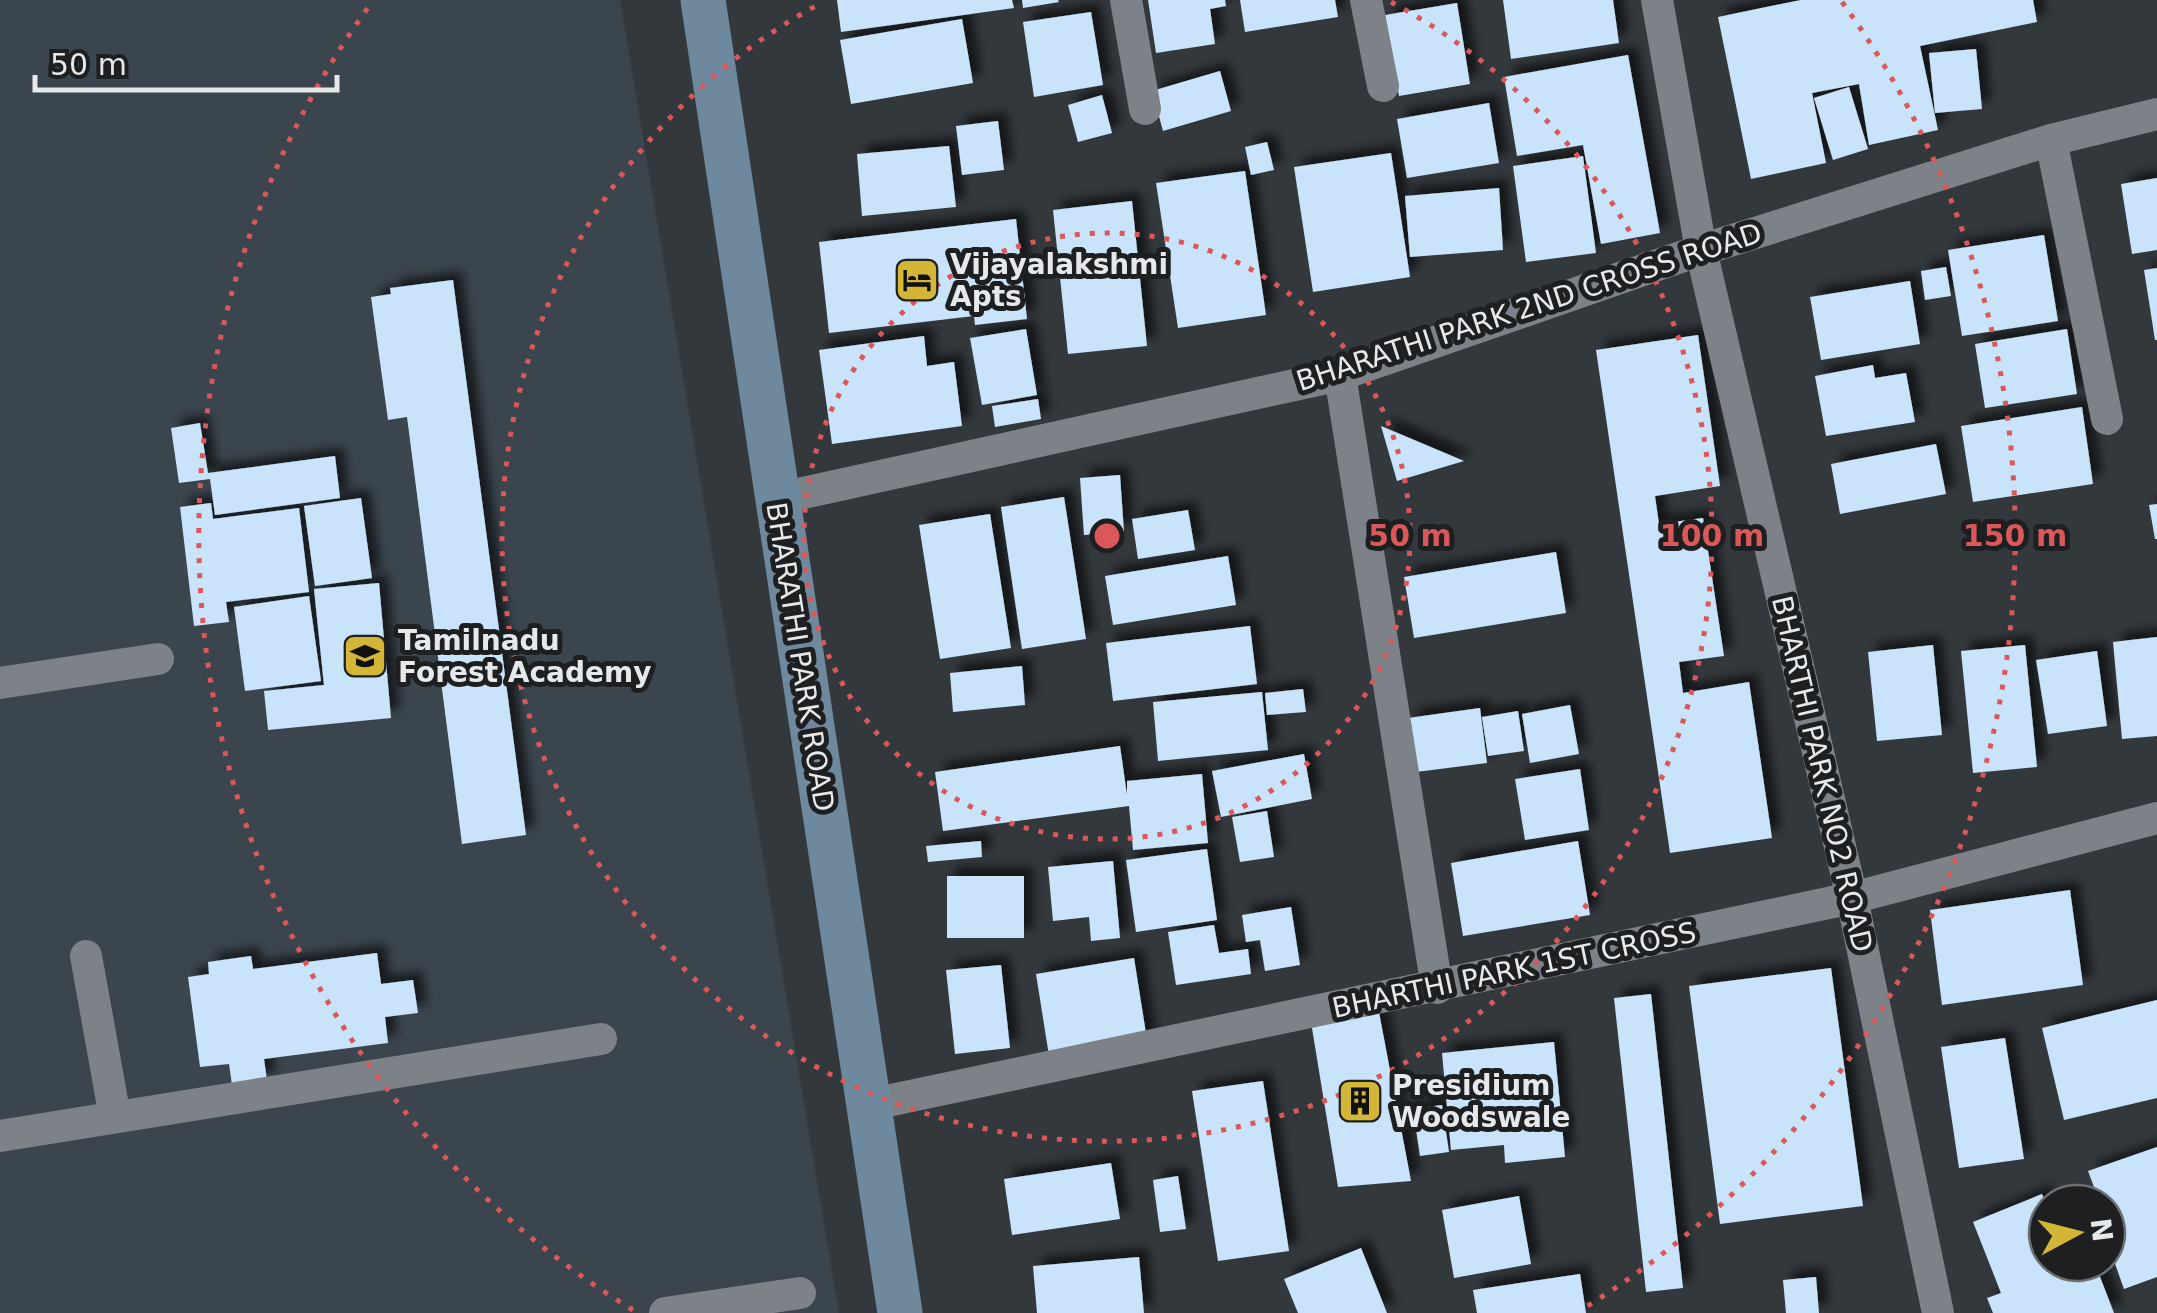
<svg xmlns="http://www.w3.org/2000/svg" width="2157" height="1313" viewBox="0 0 2157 1313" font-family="'DejaVu Sans',sans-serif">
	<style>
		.built { fill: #3b454e }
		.building { fill: #c9e3fa; filter: url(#shadow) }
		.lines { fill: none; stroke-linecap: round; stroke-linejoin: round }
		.minor { stroke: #7c8287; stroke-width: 32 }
		.secondary { stroke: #6e889e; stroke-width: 45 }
		.ring { fill: none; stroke: #da5859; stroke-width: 5; stroke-dasharray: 5 10 }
		.labels { text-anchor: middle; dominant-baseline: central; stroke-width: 10; stroke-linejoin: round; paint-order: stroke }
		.poi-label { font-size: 28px; font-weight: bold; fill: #e6e9ec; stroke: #1d1f21; text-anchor: start }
		.street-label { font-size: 28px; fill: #e6e9ec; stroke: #1d1f21 }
		.centre { fill: #da5859; stroke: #1d1f21; stroke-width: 5 }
		.ring-label { font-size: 30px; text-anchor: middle; font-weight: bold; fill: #da5859; stroke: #1d1f21; stroke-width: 10; stroke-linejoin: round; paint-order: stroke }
	</style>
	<defs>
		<filter id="shadow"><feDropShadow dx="9" dy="-9" stdDeviation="5" flood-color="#0009"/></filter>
	</defs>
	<rect width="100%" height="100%" fill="#33383d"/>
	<path class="built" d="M0,0h620l219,1313h-839z"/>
	<path class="building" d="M837,0h175l2,8 -173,24z
		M1022,0h36l1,2 -36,6z
		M1148,0h77l1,6 -16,3 5,35 -59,9z
		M1240,0h95l3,17 -93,15z
		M1503,0h110l6,43 -108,16z
		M1801,0h232l4,22 -117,24 18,84 -69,15 -10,-61 -47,9 14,70 -75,16 -33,-162z
		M1457,3l13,81 -71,12 -14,-81z
		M1091,12l12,73 -69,12 -11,-75z
		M962,19l11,64 -122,21 -11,-64z
		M1976,49l6,60 -47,4 -6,-60z
		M1628,55l32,178 -59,11 -18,-99 -66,11 -13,-79z
		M1220,71l11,40 -68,20 -11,-40z
		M1849,87l19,62 -35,11 -19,-62z
		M1102,95l10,38 -34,9 -10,-37z
		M1489,103l10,60 -92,15 -10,-59z
		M998,121l6,49 -42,5 -6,-49z
		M1267,142l7,28 -23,5 -6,-28z
		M949,146l7,61 -94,9 -5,-62z
		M1391,153l19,124 -97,15 -19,-125z
		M1583,156l13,97 -70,9 -13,-96z
		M1245,171l21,144 -88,13 -22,-145z
		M2157,178v72l-25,4 -11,-70z
		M1499,188l4,62 -93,7 -5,-61z
		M1132,201l15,145 -79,8 -15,-144z
		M1016,219l11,100 -52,6 -1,-9 -145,17 -10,-91z
		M2044,235l14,86 -96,15 -14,-86z
		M1946,267l5,29 -26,4 -4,-29z
		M2157,268v72h-2l-11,-70z
		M453,280l73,555 -64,9 -55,-427 -19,3 -17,-123 20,-3 -1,-6z
		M1910,281l10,63 -99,16 -11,-63z
		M1026,329l11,66 -55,10 -12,-67z
		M2067,329l10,65 -92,14 -10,-64z
		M1698,335l22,151 -65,10 4,28 44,-6 21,138 -45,6 4,31 66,-11 23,156 -102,15 -74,-503z
		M924,336l3,30 27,-4 8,64 -130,18 -13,-94z
		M1873,365l2,13 31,-5 9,49 -89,14 -11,-60z
		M1038,399l3,20 -46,8 -3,-21z
		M2082,407l11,77 -120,18 -12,-76z
		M200,423l8,50 127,-17 5,42 -125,17 -5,-36 -31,4 -8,-55z
		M1381,426l83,35 -67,20z
		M1936,444l10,50 -106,20 -9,-50z
		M1120,475l4,57 -40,3 -4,-57z
		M1064,497l22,142 -64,10 -21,-142z
		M361,498l11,80 -57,8 -11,-80z
		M211,503l2,16 86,-11 10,84 -83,10 3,20 -35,4 -14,-119z
		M2157,504v35h-2l-6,-34z
		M1188,510l7,40 -57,9 -6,-40z
		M990,514l21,134 -71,11 -21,-134z
		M1556,552l10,61 -152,25 -10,-61z
		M1228,556l8,49 -123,20 -8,-49z
		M379,583l12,135 -123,12 -4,-39 60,-6 -10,-96z
		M309,596l12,85 -76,10 -11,-84z
		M1250,626l7,58 -144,17 -7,-58z
		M2157,637v99l-35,3 -9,-97z
		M1933,645l9,90 -65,6 -9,-89z
		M2025,645l12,122 -64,6 -12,-122z
		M2097,651l10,75 -59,8 -12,-74z
		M1022,666l3,39 -72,7 -3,-39z
		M1303,689l3,23 -39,3 -2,-22z
		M1262,692l6,58 -110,11 -5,-59z
		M1570,705l9,49 -49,9 -8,-49z
		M1480,708l7,55 -71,9 -8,-54z
		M1518,711l6,40 -36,5 -6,-39z
		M1120,746l7,49v-14l75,-7 6,69 -75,7 -4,-44 -186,25 -8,-59z
		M1304,754l8,45 -91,18 -9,-46z
		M1580,769l9,61 -64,10 -10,-61z
		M1267,811l7,46 -34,5 -8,-45z
		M981,841l1,16 -54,5 -2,-16z
		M1578,841l12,74 -127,21 -12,-73z
		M1207,849l10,71 -81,12 -10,-72z
		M1113,861l7,77 -29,3 -2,-24 -36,4 -5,-54z
		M947,876h77v62h-77z
		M2070,890l13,95 -141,20 -12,-95z
		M1291,907l9,58 -35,6 -5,-31 -14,2 -4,-27z
		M1214,925l5,28 29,-4 3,25 -75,11 -8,-53z
		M377,953l4,31 32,-4 5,33 -33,4 3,26 -124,16 3,21 -35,5 -3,-21 -29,3 -12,-90 21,-3 -1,-12 43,-6 2,13z
		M1134,958l14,88 -98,16 -14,-88z
		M1001,965l9,83 -55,6 -9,-84z
		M1831,968l32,238 -143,18 -31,-238z
		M1651,994l32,294 -37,4 -32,-294z
		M2157,1000v98l-93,22 -22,-92z
		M1378,1007l33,174 -73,6 -27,-165z
		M2005,1038l19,121 -65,9 -18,-121z
		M1554,1042l11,115 -60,6 -1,-18 -53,5 -9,-97z
		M1263,1081l26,170 -71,10 -26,-170z
		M1442,1105l7,47 -29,4 -7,-47z
		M2157,1147v130l-33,12 -17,-48v-38h-7l-12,-32z
		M1111,1163l9,56 -108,16 -8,-56z
		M1178,1176l8,53 -26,3 -7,-52z
		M2042,1194l5,12v57h23l4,9 21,-8 19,49h-121l-6,-15 14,-5 -28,-71z
		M1519,1196l12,68 -77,14 -12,-68z
		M1361,1248l26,65h-89l-14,-34z
		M1139,1257l5,56h-107l-4,-47z
		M1580,1274l6,39h-109l-4,-23z
		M1816,1277l3,36h-33l-3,-33z"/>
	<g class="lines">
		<path class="minor" d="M1126,0l19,109
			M1366,0l17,86
			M1657,0l44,250 151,648 86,415
			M2051,140l56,279
			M1340,375l97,613
			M776,499l564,-124 361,-125 350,-110 106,-26
			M0,683l158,-24
			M86,956l29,161
			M868,1105l984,-207 305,-80
			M0,1136l601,-97
			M665,1313l135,-20"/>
		<path class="secondary" d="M703,0l197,1313"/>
	</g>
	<g class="ring">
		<circle cx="1107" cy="536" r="303"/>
		<path d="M1391 2A605 605 0 1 1 823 2"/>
		<path d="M633 1310A908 908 0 0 1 372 2M1842 2A908 908 0 0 1 1581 1310"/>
	</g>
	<defs>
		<g id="hotel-square" transform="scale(2.25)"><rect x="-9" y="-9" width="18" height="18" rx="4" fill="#d3b635" stroke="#1d1f21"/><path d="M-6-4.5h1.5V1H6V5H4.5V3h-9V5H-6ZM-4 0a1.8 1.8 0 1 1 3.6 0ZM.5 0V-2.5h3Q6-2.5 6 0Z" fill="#111"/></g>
		<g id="university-square" transform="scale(2.25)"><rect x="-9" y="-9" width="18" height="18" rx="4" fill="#d3b635" stroke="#1d1f21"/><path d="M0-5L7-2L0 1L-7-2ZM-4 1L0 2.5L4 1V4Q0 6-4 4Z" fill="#111"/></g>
		<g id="building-square" transform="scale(2.25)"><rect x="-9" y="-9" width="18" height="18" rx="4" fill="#d3b635" stroke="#1d1f21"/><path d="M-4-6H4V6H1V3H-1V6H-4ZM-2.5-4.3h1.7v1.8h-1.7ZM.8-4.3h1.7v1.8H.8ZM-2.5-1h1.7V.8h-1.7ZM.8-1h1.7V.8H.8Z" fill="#111"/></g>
	</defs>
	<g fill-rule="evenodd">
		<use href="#hotel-square" x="917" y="280"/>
		<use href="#university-square" x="365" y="656"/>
		<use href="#building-square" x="1360" y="1101"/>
	</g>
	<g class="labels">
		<g class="poi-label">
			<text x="950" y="264">Vijayalakshmi<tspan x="950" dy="32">Apts</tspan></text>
			<text x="398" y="640">Tamilnadu<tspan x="398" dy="32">Forest Academy</tspan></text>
			<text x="1392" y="1085">Presidium<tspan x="1392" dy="32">Woodswale</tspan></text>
		</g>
		<g class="street-label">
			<text transform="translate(1529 307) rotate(-18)">BHARATHI PARK 2ND CROSS ROAD</text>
			<text transform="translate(800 657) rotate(81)">BHARATHI PARK ROAD</text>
			<text transform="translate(1822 774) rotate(77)">BHARTHI PARK NO2 ROAD</text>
			<text transform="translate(1514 970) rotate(-12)">BHARTHI PARK 1ST CROSS</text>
		</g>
	</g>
	<circle cx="1107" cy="536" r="15" class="centre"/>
	<g class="ring-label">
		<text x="1410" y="546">50 m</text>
		<text x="1712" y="546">100 m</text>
		<text x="2015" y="546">150 m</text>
	</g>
	<g transform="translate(2077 1233) rotate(83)"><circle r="48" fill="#1d1f21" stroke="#6d7072" stroke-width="2.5"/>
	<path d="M0-8L18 38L0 25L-18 38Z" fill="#d3b635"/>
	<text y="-15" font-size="28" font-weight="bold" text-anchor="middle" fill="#e6e9ec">N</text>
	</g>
	<path d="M35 75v15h302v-15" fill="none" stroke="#e6e9ec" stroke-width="5"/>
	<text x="50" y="75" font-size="30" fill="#e6e9ec" stroke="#1d1f21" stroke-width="8" paint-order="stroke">50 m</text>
</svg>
